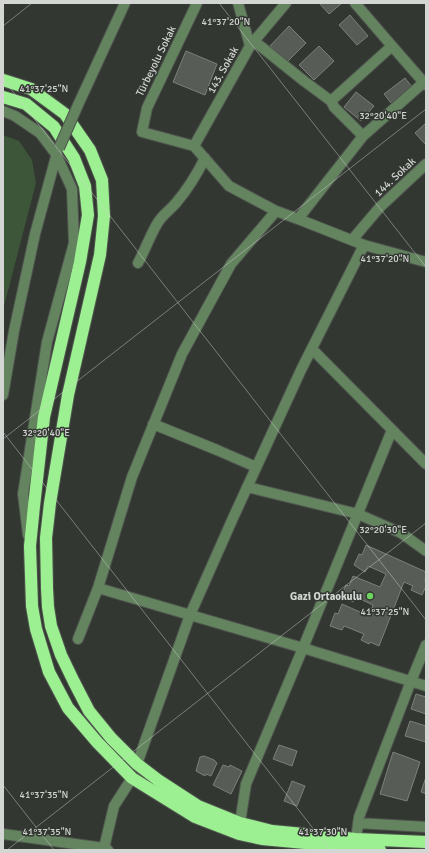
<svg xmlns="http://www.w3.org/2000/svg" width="429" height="853" viewBox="0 0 429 853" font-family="Signika,sans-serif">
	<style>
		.green { fill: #3d5639 }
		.building { fill: #575d56; stroke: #7b817a }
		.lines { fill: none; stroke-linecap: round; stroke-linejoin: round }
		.minor-casing { stroke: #4f544e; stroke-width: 12 }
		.highway-casing { stroke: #4f544e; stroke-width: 14 }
		.minor { stroke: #63845f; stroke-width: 10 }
		.highway { stroke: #9df092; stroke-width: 12 }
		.minor-bridge-casing { stroke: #4f544e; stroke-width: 12; stroke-linecap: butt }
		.minor-bridge { stroke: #63845f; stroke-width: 10 }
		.ticks { fill: none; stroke: #d3d6d3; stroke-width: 1; stroke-opacity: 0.45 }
		.poi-dot { fill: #6dd361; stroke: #323731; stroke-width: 1.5 }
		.labels { text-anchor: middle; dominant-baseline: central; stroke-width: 3; stroke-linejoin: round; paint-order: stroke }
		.street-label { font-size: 11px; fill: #d3d6d3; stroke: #323731 }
		.poi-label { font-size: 11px; font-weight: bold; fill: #d3d6d3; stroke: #323731; text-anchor: end }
		.ticks-label { font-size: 10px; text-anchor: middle; fill: #d3d6d3; stroke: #323731; stroke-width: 3; stroke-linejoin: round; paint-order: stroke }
	</style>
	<rect width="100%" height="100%" fill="#323731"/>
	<path class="green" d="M3,135l16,6 13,19 4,23 -33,127z"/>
	<path class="building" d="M319,3h23l-13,11z
		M350,15l18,21 -11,9 -18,-20z
		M289,26l17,17 -19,19 -17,-16z
		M319,46l15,15 -20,19 -15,-15z
		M186,51l31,13 -12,31 -32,-13z
		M405,78l11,14 -21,16 -11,-14z
		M356,92l18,14 -13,15 -17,-14z
		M426,123v22l-11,-12z
		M366,545l60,27 -1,10 1,1v3l-4,9 -11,-5 2,-4 -9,-4 -25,64 -9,-4 -1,2 -8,-4 3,-6 -20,-8 -2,4 -12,-4 5,-13 3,1 4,-10 27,12 4,-11 -17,-8 -3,5 -12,-6 5,-11 3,1 4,-10 27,11 6,-13 -18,-8 -3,6 -11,-7 5,-11 3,1z
		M416,694l10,3v17l-15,-5z
		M410,721l16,5v16l-21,-6z
		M279,745l18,6 -5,15 -19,-7z
		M393,752l27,10 -13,39 -27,-7z
		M204,756l10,4 3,3 -6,13 -5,-2 -1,2 -9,-5 4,-14z
		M223,765l6,2 1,-2 12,6 -11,23 -18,-9z
		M426,777v20v-3l-5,-2z
		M292,781l13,5 -8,20 -13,-5z"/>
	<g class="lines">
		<g class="minor-casing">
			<path id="minor" d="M197,3l-50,105 -5,24 52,14 35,40 47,25 22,8 66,26 62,17
				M238,3l12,43
				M355,3l37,43 34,39
				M254,41l50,40 27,20 3,6 29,29
				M331,101l61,-55
				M78,105l47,-102
				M3,111l12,5 25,17 16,21 16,35 2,54 -27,99 -24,152 5,41
				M194,146l56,-100 36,-43
				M298,219l65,-83 60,-53
				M352,240l28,-33 46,-43
				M138,263c7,-13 12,-27 19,-39 5,-9 13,-14 19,-21 12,-14 21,-29 29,-45
				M312,349l114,115
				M3,395l11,-64 21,-97 22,-81
				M153,424l64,26 39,17
				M247,487l111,27 43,19 25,18
				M98,588l205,60 123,38
				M78,639l20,-51 34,-111 50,-123 49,-90 45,-53
				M137,764l53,-149 43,-97 68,-148 63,-125
				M240,823l6,-39 57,-136 89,-218
				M358,823l68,4
				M3,834l101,14 4,2
				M356,839l3,-22 52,-136 15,-36
				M104,848l10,-42 18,-28"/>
		</g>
		<g class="highway-casing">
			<path id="highway" d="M3,80l28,9 34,25 25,36 12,30 2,36 -4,39 -32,140 -18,108 -4,35 1,50 1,19 3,19 10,29 13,27 15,29 22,27 26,26 21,16 40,26 42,17 32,8 84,8 70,3
				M3,97l23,7 28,23 20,31 11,28 3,29 -8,47 -36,155 -10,89 -4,40 2,60 4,23 13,43 19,36 29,34 35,36 63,39 44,17 23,5 118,11"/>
		</g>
		<use href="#minor" class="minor"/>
		<use href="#highway" class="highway"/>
		<g class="minor-bridge-casing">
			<path id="minor-bridge" d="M59,148l19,-43"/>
		</g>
		<use href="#minor-bridge" class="minor-bridge"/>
	</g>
	<path class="ticks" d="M219,3l207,264M3,26l29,-23M3,79l423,541M3,432l327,418M3,439l423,-330M3,785l51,65M7,850l419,-327"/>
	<circle class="poi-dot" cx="370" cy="596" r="4"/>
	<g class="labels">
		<g class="street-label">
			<text transform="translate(156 61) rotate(-64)">Türbeyolu Sokak</text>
			<text transform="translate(223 70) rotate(-61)">143. Sokak</text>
			<text transform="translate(395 177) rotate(-43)">144. Sokak</text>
		</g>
		<g class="poi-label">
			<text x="362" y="596">Gazi Ortaokulu</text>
		</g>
	</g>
	<g class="ticks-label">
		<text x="226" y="25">41°37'20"N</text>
		<text x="44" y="92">41°37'25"N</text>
		<text x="383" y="119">32°20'40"E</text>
		<text x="385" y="262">41°37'20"N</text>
		<text x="46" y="436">32°20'40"E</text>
		<text x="383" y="533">32°20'30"E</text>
		<text x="385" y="615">41°37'25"N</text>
		<text x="44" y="798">41°37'35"N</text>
		<text x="47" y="835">41°37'35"N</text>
		<text x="323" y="835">41°37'30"N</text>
	</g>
	<rect width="429" height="853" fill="none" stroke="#d3d6d3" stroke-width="8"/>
</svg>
